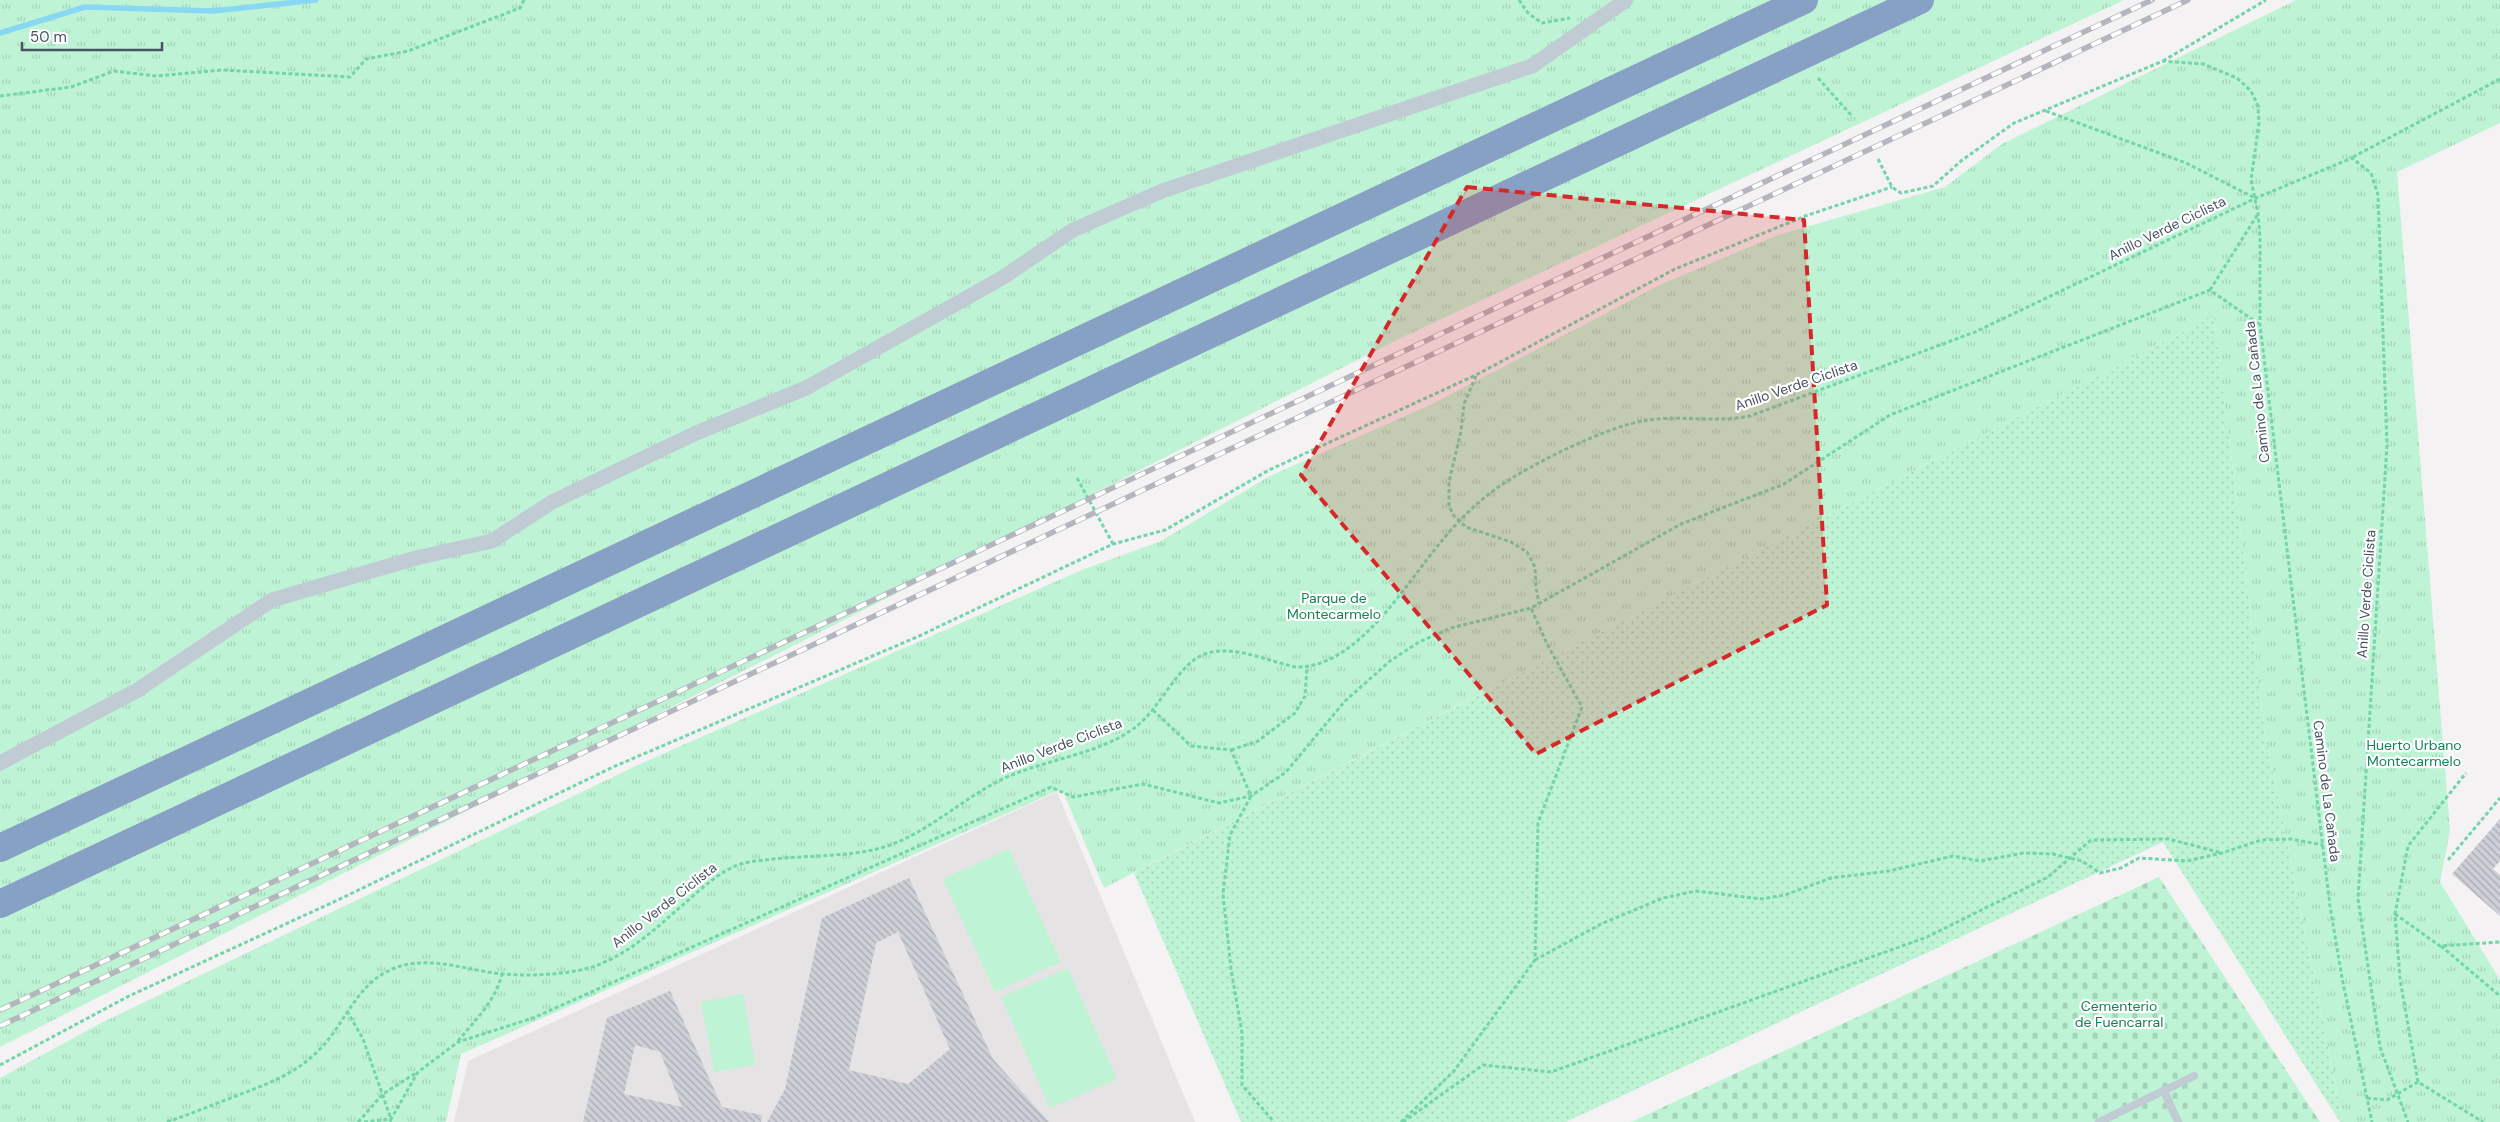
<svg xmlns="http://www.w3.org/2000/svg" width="2500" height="1122" viewBox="0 0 2500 1122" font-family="'DM Sans',sans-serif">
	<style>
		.education { fill: #e5e3e3 }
		.grass { fill: url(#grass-dots) }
		.cemetery { fill: url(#cemetery-stones) }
		.park { fill: url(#park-tufts) }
		.pitch { fill: #bef4d5 }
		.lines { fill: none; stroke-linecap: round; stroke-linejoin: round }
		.stream { stroke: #88d8f4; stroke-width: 5.5 }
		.building { fill: url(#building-back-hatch); fill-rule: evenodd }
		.path { stroke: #73d5aa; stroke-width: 3; stroke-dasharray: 4 2.5; stroke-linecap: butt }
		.service { stroke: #c1cbd4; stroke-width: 8 }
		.minor { stroke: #c1cbd4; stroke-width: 15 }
		.motorway { stroke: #86a1c4; stroke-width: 28 }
		.rail-casing { stroke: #b3b6bc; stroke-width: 5.5 }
		.rail { stroke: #fff; stroke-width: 4; stroke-dasharray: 11; stroke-linecap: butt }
		.marked { fill: #d62828; fill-opacity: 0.2; stroke: #d62828; stroke-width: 4; stroke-dasharray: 10 6; stroke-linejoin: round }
		.labels { text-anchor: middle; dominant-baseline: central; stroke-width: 4.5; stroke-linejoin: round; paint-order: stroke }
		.street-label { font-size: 14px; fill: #475461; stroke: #fff }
		.park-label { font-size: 14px; fill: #108551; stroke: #fff }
	</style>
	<defs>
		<pattern id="grass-dots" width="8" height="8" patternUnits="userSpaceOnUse" patternTransform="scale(1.25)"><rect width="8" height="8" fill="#bef4d5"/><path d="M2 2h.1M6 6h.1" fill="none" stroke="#a5d3b9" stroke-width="1.8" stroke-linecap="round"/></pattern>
		<pattern id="cemetery-stones" width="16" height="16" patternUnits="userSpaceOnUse" patternTransform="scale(1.25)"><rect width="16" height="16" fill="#bef4d5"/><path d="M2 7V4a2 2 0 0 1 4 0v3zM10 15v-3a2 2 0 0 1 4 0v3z" fill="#a5d3b9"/></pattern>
		<pattern id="park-tufts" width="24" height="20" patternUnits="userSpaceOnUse" patternTransform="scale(1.25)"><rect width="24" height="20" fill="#bef4d5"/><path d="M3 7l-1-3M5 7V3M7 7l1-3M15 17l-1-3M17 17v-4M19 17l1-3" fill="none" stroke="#a5d3b9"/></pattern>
		<pattern id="building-back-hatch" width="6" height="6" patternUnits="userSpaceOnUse" patternTransform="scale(1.25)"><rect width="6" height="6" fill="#cdd0d6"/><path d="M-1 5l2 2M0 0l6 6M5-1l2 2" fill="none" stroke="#a8abb1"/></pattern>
	</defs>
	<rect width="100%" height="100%" fill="#f4f2f2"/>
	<path class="education" d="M1057,792l138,330h-741l14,-61z"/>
	<path class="grass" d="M2214,316l51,417 78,389h-3l-177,-280 -597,280h-325l-107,-249z"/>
	<path class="cemetery" d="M2159,877l161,245h-689z"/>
	<path class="park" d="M0,0h2124l-721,337 -1403,710z
		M2296,0h204v123l-103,49 53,659 -10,51 60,98v142h-157l-78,-389 -51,-417 -1110,572 -42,-99 -601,265 -15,68h-446v-44l101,-55 539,-259 442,-194 79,-29 107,-64 160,-71 234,-122 116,-49 167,-48 57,-43z"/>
	<path class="pitch" d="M1009,849l52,113 -66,30 -52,-113z
		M1068,968l49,111 -67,29 -49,-111z
		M743,994l12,71 -41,7 -13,-70z"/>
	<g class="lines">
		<path class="stream" d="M0,33l85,-26 128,4 103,-11"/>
	</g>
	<path class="building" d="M2500,819v42l-7,8 7,6v41l-48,-42z
		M909,878l84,181 56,63h-282l18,-33 37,-171zM898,932l52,117 -42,35 -59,-14 27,-127z
		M670,991l52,116 40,8 -1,7h-178l24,-104zM635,1045l25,7 22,55 -58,-13z"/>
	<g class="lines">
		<path class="path" d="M1519,0l9,13 14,10 28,-5
			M2163,61l103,-61
			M1818,78l34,38
			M0,96l71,-9 43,-16 43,5 65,-6 128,7 16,-18 42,-8 112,-43 4,-8
			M2046,111l140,52 69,35
			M2353,157l147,-78
			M1878,159l14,28 9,6 32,-7 28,-25 53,-38 149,-62 40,3 34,14 14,13 7,15 1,17 -8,57 7,33 2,25v87l70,581 12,72 30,144
			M2210,290l48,-76
			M1476,376l-12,28 -3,27 -12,51v24l5,10 12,11 45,15 16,10 8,15 1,20 3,17
			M1077,478l36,66
			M1153,710l38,36 40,4 20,46 -21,39 -7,59 8,75 11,64v52l32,37
			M1231,750l27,-9 37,-28 10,-17 2,-28
			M2448,860l52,-62
			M2395,914l45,32 60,-4
			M2441,946l59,50
			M1535,960l66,-36 62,-26 33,-7 65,8 24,-4 46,-17 58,-7 64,-15 27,5 44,-8 29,1 29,7 18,12 21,-5 18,-10 48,3 35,-8 39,-13 30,-1 32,6
			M347,1011l16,28 28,80 -1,3
			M458,1041c17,-21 37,-39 44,-67
			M0,1065l129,-69 211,-97 273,-132 304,-130 196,-93 52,-14 104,-60 207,-95 199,-106 133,-54 84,-28
			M2418,1082l-18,-103 -5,-65 13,-68 58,-73
			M2367,1098l20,2 31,-18 65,40
			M167,1122c21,-7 40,-15 61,-23 33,-13 64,-22 90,-48 27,-26 36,-64 72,-81 37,-17 76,1 114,4 23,2 48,1 71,-3 40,-6 74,-36 103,-62 18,-15 35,-33 57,-43 9,-4 21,-5 31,-6 42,-6 96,-1 134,-19 38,-17 68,-46 105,-63 41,-19 97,-24 132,-52 24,-19 43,-66 71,-73 27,-8 62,9 88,14 61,1 109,-82 144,-124 16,-20 36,-40 57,-55 34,-24 110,-62 151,-68 34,-5 68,3 102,-4l225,-84 281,-134 96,-40 19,15 7,22 9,250 -29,454 22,148 28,75
			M358,1122l25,-28 33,-21
			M364,1122l27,-3 27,-47 40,-30 75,-24 518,-231 22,10 70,-13 76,19 32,-7 35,-24 59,-71 45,-40 29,-19 32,-14 80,-20 150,-84 103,-40 106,-69 320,-125 50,35
			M1401,1122l52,-50 82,-112 3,-137 44,-116 -35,-63 -16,-36
			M1403,1122l80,-57 68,7 376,-135 121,-60 43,-37 78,-1 53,14"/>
		<path class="service" d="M2164,1091l14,31
			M2099,1122l95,-46"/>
		<path class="minor" d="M0,763l136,-72 136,-91 144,-42 76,-17 60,-39 142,-68 112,-46 196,-110 71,-48 89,-39 370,-125 94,-66"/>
		<path class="motorway" d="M0,848l1804,-848
			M0,904l1920,-904"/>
		<g class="rail-casing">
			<path id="rail" d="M0,1010l2152,-1010
				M0,1026l2188,-1026"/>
		</g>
		<use href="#rail" class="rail"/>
	</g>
	<path class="marked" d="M1467,187l337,33 23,385 -291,149 -235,-279z"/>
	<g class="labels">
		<g class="street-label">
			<text transform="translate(2167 228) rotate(-26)">Anillo Verde Ciclista</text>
			<text transform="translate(1796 385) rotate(-19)">Anillo Verde Ciclista</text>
			<text transform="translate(2257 392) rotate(-96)">Camino de La Cañada</text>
			<text transform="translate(2366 594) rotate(-86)">Anillo Verde Ciclista</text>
			<text transform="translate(1061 745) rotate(-21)">Anillo Verde Ciclista</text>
			<text transform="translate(2327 791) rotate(83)">Camino de La Cañada</text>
			<text transform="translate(664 905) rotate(-38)">Anillo Verde Ciclista</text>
		</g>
		<g class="park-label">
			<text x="1334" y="598">Parque de<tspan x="1334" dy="16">Montecarmelo</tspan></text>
			<text x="2414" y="745">Huerto Urbano<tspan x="2414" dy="16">Montecarmelo</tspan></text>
			<text x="2119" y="1006">Cementerio<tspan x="2119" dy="16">de Fuencarral</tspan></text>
		</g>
	</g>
	<path d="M22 42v8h140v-8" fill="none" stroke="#475461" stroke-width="2.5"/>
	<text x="30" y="42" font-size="15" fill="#475461" stroke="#ffffff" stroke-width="4" paint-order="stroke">50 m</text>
</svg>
